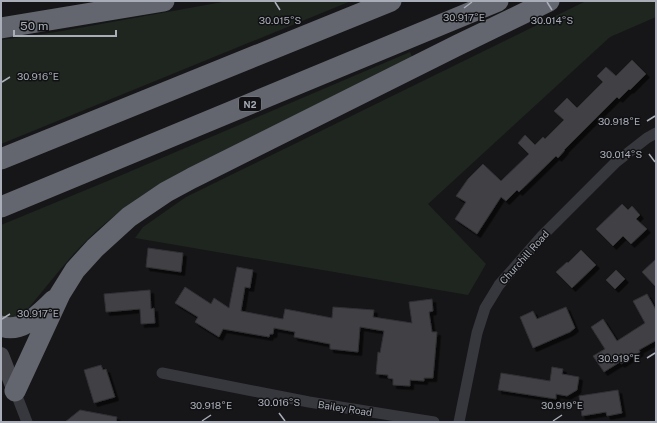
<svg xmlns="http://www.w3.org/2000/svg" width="657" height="423" viewBox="0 0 657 423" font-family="'Public Sans',sans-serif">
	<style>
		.green { fill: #1e261f }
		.building { fill: #404145; stroke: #303034; filter: url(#shadow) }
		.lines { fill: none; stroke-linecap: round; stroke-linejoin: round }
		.street { stroke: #37383d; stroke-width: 11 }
		.secondary { stroke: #45474d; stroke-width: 16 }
		.highway { stroke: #63666e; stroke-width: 21 }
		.ticks { fill: none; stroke: #a8adb8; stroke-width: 1.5 }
		.labels { text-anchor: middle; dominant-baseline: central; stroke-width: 3; stroke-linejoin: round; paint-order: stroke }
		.shield { fill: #111113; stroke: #7b7e86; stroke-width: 1 }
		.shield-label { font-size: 9px; font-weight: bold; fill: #a8adb8 }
		.street-label { font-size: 10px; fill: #a8adb8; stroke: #111113 }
		.ticks-label { font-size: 10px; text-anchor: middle; fill: #a8adb8; stroke: #111113; stroke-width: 3; stroke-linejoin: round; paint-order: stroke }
	</style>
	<defs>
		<filter id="shadow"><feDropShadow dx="3.5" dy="3.5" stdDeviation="0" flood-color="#0009"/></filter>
	</defs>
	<rect width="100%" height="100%" fill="#161618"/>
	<path class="green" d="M228,1h123l-350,143v-104l61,-9z
		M586,1h70v16l-46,20 -182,167 58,60 -18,31 -333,-57 8,-11 43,-30z
		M410,52l2,5 -233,116c-34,19 -66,41 -93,68 -23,23 -42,49 -63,74l-5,4 -17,-2v-92l109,-45z"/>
	<path class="building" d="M632,60l14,14 -16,16 -1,-1 -10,10 -2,-2 -53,53h1l-7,8 -2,-2 -37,36 -2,-2 -11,11 -5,-4 -24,37 -22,-15 11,-17 -10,-6 12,-17 15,-15 18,17 28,-27 -11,-11 7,-8 10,10 8,-8 2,2 19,-19 -10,-9 13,-13 10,10 26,-26 -6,-6 9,-9 10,9z
		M622,204l6,6 4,-4 8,9 -4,4 11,10 -16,15 -8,-8 -10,10 -17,-17z
		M148,248l35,5 -2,19 -35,-5z
		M581,250l15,15 -24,23 -16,-16 11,-10 1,1z
		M656,259v28l-14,-15z
		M237,267l16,3 -3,18 -5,-1 -4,24 42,8 2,-10 47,9 1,-11 41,3 -1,7 39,6 -3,-21 23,-3 1,12 -4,1 3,20h5l-4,46h-9v3l-14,-1v6l-17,-1v-6l-5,-1v-3l-12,-1 2,-22 2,1 4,-22 -24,-4 -2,25 -28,-3v-5l-36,-7 1,-5 -21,-4 -1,6h-3l-1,3 -46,-8 -4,8 -24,-15 3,-5 -23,-14 10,-16 26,17 3,-6 15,10z
		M616,270l9,9 -10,10 -9,-9z
		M150,290l1,19 3,-1 1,15 -14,1 -1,-15 -34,3 -2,-18z
		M647,294l9,16v34l-1,-3 -16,9 1,2 -19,12 -1,-2 -16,10 -11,-16 12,-7 -14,-22 12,-8 14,22 28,-18 -12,-22z
		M566,307l9,21 -5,4 -37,16 -13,-31 13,-6 4,8z
		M101,365l2,5 3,-1 9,28 -21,6 -10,-33z
		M552,367l11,2 -1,5 17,3 -2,13 -10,6 -11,-2v5l-58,-9 3,-17 49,8z
		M618,390l4,23 -15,3 -1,-4 -24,4 -3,-20z
		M80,410l37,7 -1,5h-51z"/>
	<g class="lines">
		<path class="street" d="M162,373l147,29 125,20
			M15,391l12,31
			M459,422l18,-89 8,-25 14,-23 43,-49 73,-73 32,-25 9,-5"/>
		<path class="secondary" d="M1,355l14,36"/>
		<path class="highway" d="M1,28l163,-27
			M1,159l390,-158
			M1,207l497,-206
			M1,326c21,8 39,-13 53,-26
			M15,391l45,-97 15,-24 20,-22 34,-31 37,-25 26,-14 266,-133 91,-44"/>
	</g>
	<path class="ticks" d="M275,2l5,8M547,2l5,8M464,8l8,-6M2,82l8,-5M647,121l8,-5M649,154l6,8M2,319l8,-5M647,358l8,-5M279,413l6,8M202,421l9,-6M553,421l9,-6"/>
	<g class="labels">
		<rect class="shield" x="239" y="97" width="22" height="14" rx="3"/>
		<g class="shield-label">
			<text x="250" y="104">N2</text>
		</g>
		<g class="street-label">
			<text transform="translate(524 257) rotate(-48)">Churchill Road</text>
			<text transform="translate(345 408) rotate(9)">Bailey Road</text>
		</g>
	</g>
	<g class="ticks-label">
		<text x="464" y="21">30.917°E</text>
		<text x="280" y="24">30.015°S</text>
		<text x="552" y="24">30.014°S</text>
		<text x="38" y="80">30.916°E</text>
		<text x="619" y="125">30.918°E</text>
		<text x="621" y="158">30.014°S</text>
		<text x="38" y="317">30.917°E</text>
		<text x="619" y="362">30.919°E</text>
		<text x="279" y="406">30.016°S</text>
		<text x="211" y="409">30.918°E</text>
		<text x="562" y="409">30.919°E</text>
	</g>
	<rect width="657" height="423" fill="none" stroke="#a8adb8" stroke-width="4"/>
	<path d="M14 30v6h102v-6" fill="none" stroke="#a8adb8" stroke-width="2"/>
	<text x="20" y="30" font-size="12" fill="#a8adb8" stroke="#111113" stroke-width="3" paint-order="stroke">50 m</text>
</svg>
